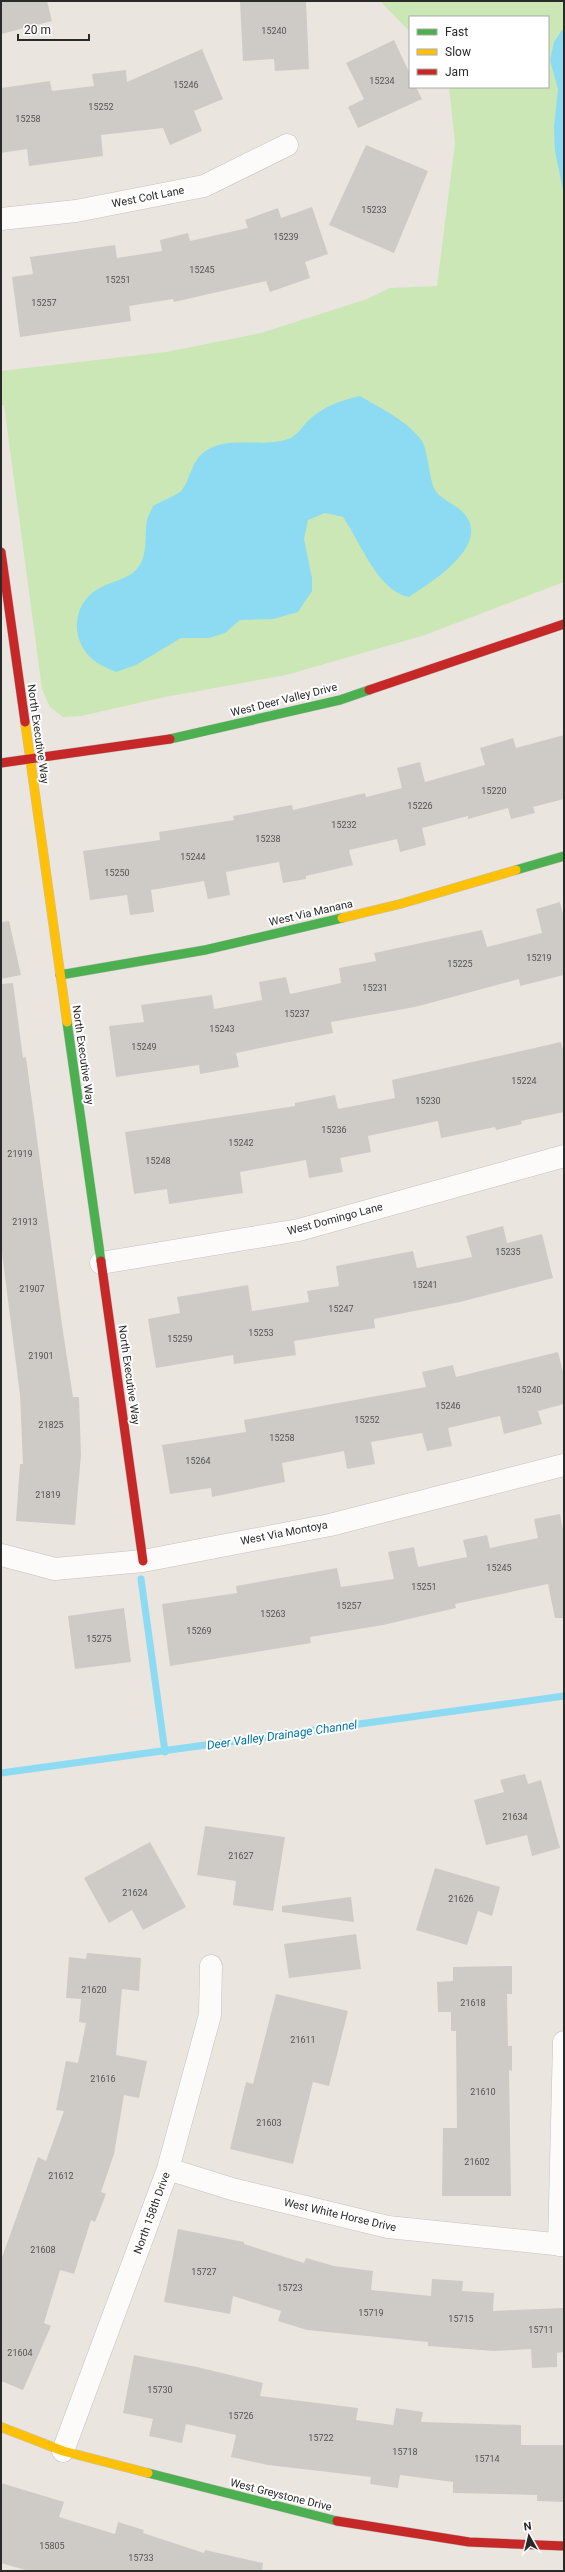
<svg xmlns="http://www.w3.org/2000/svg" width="565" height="2572" viewBox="0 0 565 2572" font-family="Roboto,sans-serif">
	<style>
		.green { fill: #cbe7b5 }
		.water { fill: #8cdbf2 }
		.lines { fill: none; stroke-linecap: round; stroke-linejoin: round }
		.stream { stroke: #8cdbf2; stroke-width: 7 }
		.building { fill: #cecbc6 }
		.street-casing { stroke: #c3c1c1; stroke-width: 23 }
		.fast-casing { stroke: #c3c1c1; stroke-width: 10 }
		.slow-casing { stroke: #c3c1c1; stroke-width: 10 }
		.jam-casing { stroke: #c3c1c1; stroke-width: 10 }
		.street { stroke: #fcfbfa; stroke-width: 22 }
		.fast { stroke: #4caf50; stroke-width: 9 }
		.slow { stroke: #ffc107; stroke-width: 9 }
		.jam { stroke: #c62828; stroke-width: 9 }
		.labels { text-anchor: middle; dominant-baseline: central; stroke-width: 4; stroke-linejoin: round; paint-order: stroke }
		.number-label { font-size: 9px; fill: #555453 }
		.street-label { font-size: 11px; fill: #2a2a2a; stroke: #fff }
		.water-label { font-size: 12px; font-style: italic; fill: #0174a7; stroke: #fff }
	</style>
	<rect width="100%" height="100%" fill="#eae5df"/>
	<path class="green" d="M380,1h184v581l-139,53 -139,40 -121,22 -84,19 -18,1 -13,-10 -8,-18 -38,-284h-3v-34l165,-19 95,-19 106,-34 23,-11 47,-2 18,-143 -6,-56h99v-70h-138v15z"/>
	<path class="water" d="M564,27v168l-9,-44 -1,-24 4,-38 -8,-29 4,-18z
		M360,396c20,12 48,25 62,45 6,10 7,35 12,47 5,12 25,17 32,28 23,31 -36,67 -57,81 -32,-6 -49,-56 -66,-80l-18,-4 -17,7 -4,19 8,39v13l-14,21 -25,7 -33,1 -15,13 -16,5h-28l-45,27 -20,7c-9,-4 -19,-8 -26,-15 -20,-20 -17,-54 8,-68 11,-7 28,-9 38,-19 13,-14 8,-33 11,-50 1,-4 4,-9 6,-14 6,-4 25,-11 29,-16 10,-14 9,-30 25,-40 24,-15 57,-1 84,-12 6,-3 12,-12 17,-17 14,-14 33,-21 52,-25z"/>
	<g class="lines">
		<path class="stream" d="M141,1579l24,173
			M1,1773l563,-77"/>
	</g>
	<path class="building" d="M1,1h46l5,20 -51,13z
		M306,1l3,68 -34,2 -1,-12 -31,2 -3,-59z
		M394,40l16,34v13h6l6,12 -64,29 -10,-21 16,-8 -18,-36z
		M202,49l21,50 -29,12 8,20 -32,14 -7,-17 -62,7 2,21 -74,10 -2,-17 -26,4v-65l49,-7 2,10 42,-5 -2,-12 34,-4 1,12z
		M366,145l62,26 -34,82 -65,-28z
		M312,207l16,47 -23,8 5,16 -40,14 -4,-11 -92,21 -1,-3 -44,7 2,15 -111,16 -8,-60 21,-3 -3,-17 85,-12 2,13 45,-7 -2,-11 28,-7 2,8 58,-13 -3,-8 33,-12 3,10z
		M564,735v64l-31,8 2,6 -24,6 -3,-11 -40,11v-3l-46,12 4,17 -26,7 -3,-13 -48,11 4,15 -47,11v3l-23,4 -4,-21 -53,10 4,23 -22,4 -4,-18 -53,9 3,22 -24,3 -3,-20 -37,5 -7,-49 77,-11 -1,-8 75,-12 -1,-4 59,-11 1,5 72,-17 1,4 36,-9 -5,-20 23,-6 5,20 60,-17 -5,-17 33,-10 3,10z
		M560,902l4,16v57l-44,11 -1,-7 -104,28 -84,15 2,11 -97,20 3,14 -39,7 -1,-9 -83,12 -7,-51 35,-4 -3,-17 71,-10 2,14 48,-9 -3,-18 27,-5 4,17 51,-11 -2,-15 37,-7 -2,-8 108,-23 5,17 55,-14 -6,-24z
		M9,921l12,54 -20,4v-57z
		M13,983l10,75 3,-1 36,268 11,72h6l2,58 -6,70 -59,-4 4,-57h3l-3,-69 -19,-150v-261z
		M561,1042l3,12v58l-43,9 1,3 -26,6 -1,-3 -54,11 -3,-17 -70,15 3,16 -31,6 3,14 -34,6 -3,-18 -66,12 3,21 -74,11 -2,-15 -33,5 -9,-62 170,-26v-3l40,-8 3,14 57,-11 -3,-18z
		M503,1226l4,17 35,-9 11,44 -93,24 -86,17 1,9 -81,13 2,14 -62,9 -1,-9 -77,13 -8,-49 32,-6 -3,-16 71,-12 4,26 57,-9 -2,-11 32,-5 -3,-20 77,-15 4,17 55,-11 -6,-21z
		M558,1352l6,24v28l-26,7 4,13 -38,10 -4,-18 -52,12 4,18 -25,5 -5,-18 -51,9 4,22 -28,5 -3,-18 -62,12 3,19 -73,15 -1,-9 -41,6 -8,-49 84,-13 -2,-12 182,-33 -4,-15 31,-7 3,12z
		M560,1514l4,21v83h-9l-7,-34 -93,20 1,4 -73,17 -73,12 1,6 -141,23 -8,-62 75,-11 -1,-7 101,-18 4,19 53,-8 -6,-27 26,-5 4,20 49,-10 -4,-17 24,-5 3,13 48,-10 -4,-19z
		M124,1608l7,54 -56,7 -7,-53z
		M525,1774l3,10 13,-4 19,68 -28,8 -5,-21 -41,10 -12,-45 30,-8 -4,-12z
		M205,1826l80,11 -12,74 -40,-6 3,-24 -39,-6z
		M150,1842l36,65 -43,23 -11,-20 -23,13 -25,-45z
		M435,1868l65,19 -8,29 -14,-5 -11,34 -51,-15z
		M351,1897l3,25 -72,-10v-6z
		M356,1934l5,35 -72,9 -5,-34z
		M87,1953l54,5 -2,33 -17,-2 -6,66 31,6 -8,37 -15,-3 -10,59 -13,38 5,2 -11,28 -4,-2 -17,54 -14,-4 -16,53 7,3 -28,64 -22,-9v-121l37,-103 8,4 18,-50 -8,-1 10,-49 12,2 8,-40 -7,-1 2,-23 -15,-1 3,-41 17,2z
		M512,1966v28h-5l1,52h4v25l-3,-1 2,126h-69l1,-68h14l-1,-97h-5v-19h-13l-1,-30 16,-1v-14z
		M276,1994l72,17 -19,75 -16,-4 -20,82 -63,-15 16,-67 7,2z
		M178,2229l66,13v2l60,19 2,-5 28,8 39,5 -2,19 60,6 1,-17 31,2 -1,10 32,2 -1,18 71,-3v44l-7,1v14l-25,1 -1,-19 -37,2 -66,-5v-4l-121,-12 -29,-9 3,-10 -48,-15 -3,18 -66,-12z
		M134,2355l63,12 66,16 -3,13 98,12 -2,12 37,5 3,-17 27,4 -2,10 100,3v20h43v57l-27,-1v-6l-84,-2v-11l-53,-7 -2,13 -28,-4 1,-7 -103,-12 -37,-8 5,-22 -50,-11 -4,19 -33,-7 4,-17 -30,-6z
		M1,2483l63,19 -5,15 56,17 3,-12 26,8 -1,3 61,20 1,-3 58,13 -1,8h-233l-28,-8z"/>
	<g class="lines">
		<g class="street-casing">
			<path id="street" d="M1,219l75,-8 128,-25 83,-41
				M101,1263l198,-33 265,-74
				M1,1555l54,14 88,-8 187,-36 234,-60
				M168,2169l64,20 156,38 176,18
				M559,2245l5,-203
				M63,2451l105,-282 42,-154 1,-49"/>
		</g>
		<g class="fast-casing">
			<path id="fast" d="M170,739l170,-39 29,-10
				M516,870l48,-14
				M60,975l145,-25 137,-32
				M67,1022l34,239
				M148,2473l189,48"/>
		</g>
		<g class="slow-casing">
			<path id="slow" d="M25,722l42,300
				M342,918l58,-14 116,-34
				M1,2427l62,24 85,22"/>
		</g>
		<g class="jam-casing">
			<path id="jam" d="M1,552l24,170
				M369,690l195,-66
				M1,763l169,-24
				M101,1261l42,300
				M337,2521l132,21 95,4"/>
		</g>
		<use href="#street" class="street"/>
		<use href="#fast" class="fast"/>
		<use href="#slow" class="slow"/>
		<use href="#jam" class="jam"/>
	</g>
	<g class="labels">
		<g class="number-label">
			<text x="274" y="31">15240</text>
			<text x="382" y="81">15234</text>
			<text x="186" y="85">15246</text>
			<text x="101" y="107">15252</text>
			<text x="28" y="119">15258</text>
			<text x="374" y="210">15233</text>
			<text x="286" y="237">15239</text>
			<text x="202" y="270">15245</text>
			<text x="118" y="280">15251</text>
			<text x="44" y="303">15257</text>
			<text x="494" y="791">15220</text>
			<text x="420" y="806">15226</text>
			<text x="344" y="825">15232</text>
			<text x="268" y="839">15238</text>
			<text x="193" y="857">15244</text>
			<text x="117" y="873">15250</text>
			<text x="539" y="958">15219</text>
			<text x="460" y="964">15225</text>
			<text x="375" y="988">15231</text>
			<text x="297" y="1014">15237</text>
			<text x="222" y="1029">15243</text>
			<text x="144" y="1047">15249</text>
			<text x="524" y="1081">15224</text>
			<text x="428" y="1101">15230</text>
			<text x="334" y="1130">15236</text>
			<text x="241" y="1143">15242</text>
			<text x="20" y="1154">21919</text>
			<text x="158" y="1161">15248</text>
			<text x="25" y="1222">21913</text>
			<text x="508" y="1252">15235</text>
			<text x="425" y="1285">15241</text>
			<text x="32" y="1289">21907</text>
			<text x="341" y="1309">15247</text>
			<text x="261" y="1333">15253</text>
			<text x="180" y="1339">15259</text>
			<text x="41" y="1356">21901</text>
			<text x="529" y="1390">15240</text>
			<text x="448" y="1406">15246</text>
			<text x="367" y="1420">15252</text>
			<text x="51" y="1425">21825</text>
			<text x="282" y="1438">15258</text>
			<text x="198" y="1461">15264</text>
			<text x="48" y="1495">21819</text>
			<text x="499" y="1568">15245</text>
			<text x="424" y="1587">15251</text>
			<text x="349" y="1606">15257</text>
			<text x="273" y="1614">15263</text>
			<text x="199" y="1631">15269</text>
			<text x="99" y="1639">15275</text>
			<text x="515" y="1817">21634</text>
			<text x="241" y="1856">21627</text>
			<text x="135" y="1893">21624</text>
			<text x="461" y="1899">21626</text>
			<text x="94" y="1990">21620</text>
			<text x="473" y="2003">21618</text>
			<text x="303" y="2040">21611</text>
			<text x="103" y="2079">21616</text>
			<text x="483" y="2092">21610</text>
			<text x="269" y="2123">21603</text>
			<text x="477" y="2162">21602</text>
			<text x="61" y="2176">21612</text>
			<text x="43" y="2250">21608</text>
			<text x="204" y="2272">15727</text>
			<text x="290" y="2288">15723</text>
			<text x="371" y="2313">15719</text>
			<text x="461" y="2319">15715</text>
			<text x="541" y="2330">15711</text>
			<text x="20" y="2353">21604</text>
			<text x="160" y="2390">15730</text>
			<text x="241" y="2416">15726</text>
			<text x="321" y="2438">15722</text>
			<text x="405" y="2452">15718</text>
			<text x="487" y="2459">15714</text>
			<text x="52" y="2546">15805</text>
			<text x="141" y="2558">15733</text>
		</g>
		<g class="street-label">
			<text transform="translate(148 197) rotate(-11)">West Colt Lane</text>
			<text transform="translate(284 700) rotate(-14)">West Deer Valley Drive</text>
			<text transform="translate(38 734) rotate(82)">North Executive Way</text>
			<text transform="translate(311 913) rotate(-13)">West Via Manana</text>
			<text transform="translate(83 1055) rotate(82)">North Executive Way</text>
			<text transform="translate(335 1219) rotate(-15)">West Domingo Lane</text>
			<text transform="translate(129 1375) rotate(82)">North Executive Way</text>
			<text transform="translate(284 1533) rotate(-11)">West Via Montoya</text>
			<text transform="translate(152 2213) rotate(-70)">North 158th Drive</text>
			<text transform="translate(340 2215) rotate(13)">West White Horse Drive</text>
			<text transform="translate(281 2495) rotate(14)">West Greystone Drive</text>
		</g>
		<g class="water-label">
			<text transform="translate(282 1735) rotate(-8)">Deer Valley Drainage Channel</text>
		</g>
	</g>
	<rect width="565" height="2572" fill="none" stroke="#2a2a2a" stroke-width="4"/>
	<rect x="409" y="16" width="140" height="72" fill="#ffffff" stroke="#aaaaaa"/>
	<rect x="417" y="29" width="20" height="6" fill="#4caf50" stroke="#aaaaaa"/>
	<text x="445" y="36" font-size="12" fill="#2a2a2a">Fast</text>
	<rect x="417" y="49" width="20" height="6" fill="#ffc107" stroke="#aaaaaa"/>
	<text x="445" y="56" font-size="12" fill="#2a2a2a">Slow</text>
	<rect x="417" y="69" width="20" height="6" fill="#c62828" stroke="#aaaaaa"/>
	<text x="445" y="76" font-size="12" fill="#2a2a2a">Jam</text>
	<g transform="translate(529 2536) rotate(352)" stroke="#ffffff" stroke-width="3" paint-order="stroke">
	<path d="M0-3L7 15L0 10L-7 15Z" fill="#2a2a2a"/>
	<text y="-6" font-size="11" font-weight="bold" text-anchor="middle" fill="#2a2a2a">N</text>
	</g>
	<path d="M18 34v6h71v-6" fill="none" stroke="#2a2a2a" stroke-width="2"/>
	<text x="24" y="34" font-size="12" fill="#2a2a2a" stroke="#ffffff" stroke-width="3" paint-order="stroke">20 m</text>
</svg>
